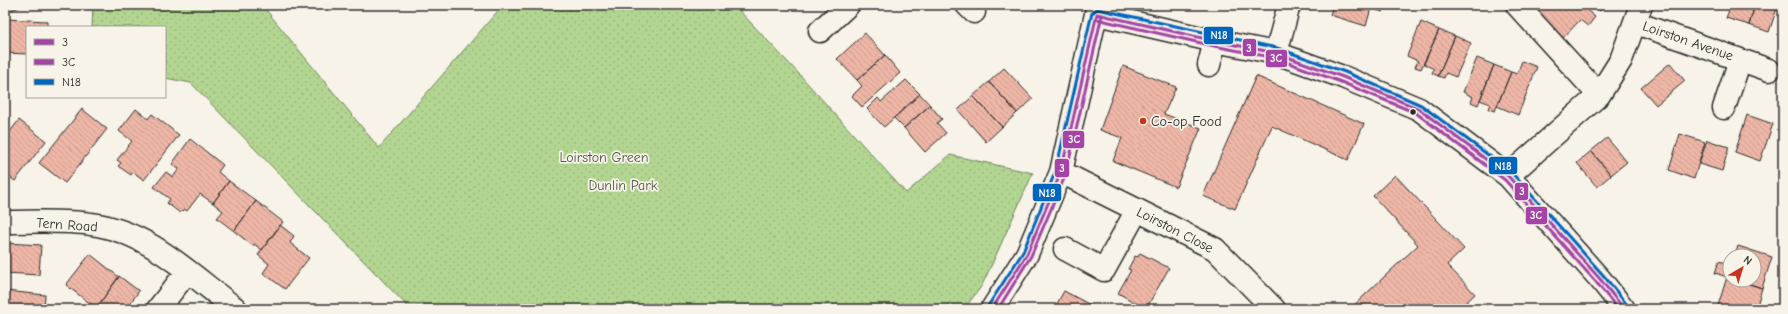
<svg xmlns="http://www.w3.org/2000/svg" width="1788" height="314" viewBox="0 0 1788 314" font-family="'Comic Neue',sans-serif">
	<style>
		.park { fill: url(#park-dots); stroke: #6e805e }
		.building { fill: url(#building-back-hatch); stroke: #2b2b2b }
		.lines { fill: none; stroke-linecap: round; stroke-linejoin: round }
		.minor-casing { stroke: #2b2b2b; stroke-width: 25 }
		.minor { stroke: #f7f3e8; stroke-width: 22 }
		.bus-1-casing { stroke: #f7f3e8; stroke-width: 6 }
		.bus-2-casing { stroke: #f7f3e8; stroke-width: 6 }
		.bus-3-casing { stroke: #f7f3e8; stroke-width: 6 }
		.bus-1 { stroke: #a444a6; stroke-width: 3 }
		.bus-2 { stroke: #a444a6; stroke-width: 3 }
		.bus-3 { stroke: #0065bd; stroke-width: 3 }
		.bus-dot { fill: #2b2b2b; stroke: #f7f3e8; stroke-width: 1.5 }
		.poi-dot { fill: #c8321e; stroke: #f7f3e8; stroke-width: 1.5 }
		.labels { text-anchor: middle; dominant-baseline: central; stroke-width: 3.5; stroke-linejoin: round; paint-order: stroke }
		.street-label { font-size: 14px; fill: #2b2b2b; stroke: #f7f3e8 }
		.poi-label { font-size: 14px; fill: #2b2b2b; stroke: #f7f3e8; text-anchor: start }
		.park-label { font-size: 14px; fill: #4d5644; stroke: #f7f3e8 }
		.line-badge { stroke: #f7f3e8; stroke-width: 1.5 }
		.badge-label { font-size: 11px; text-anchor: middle; font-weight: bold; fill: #fff }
	</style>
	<defs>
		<pattern id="park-dots" width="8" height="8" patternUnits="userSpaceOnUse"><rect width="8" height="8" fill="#b2d691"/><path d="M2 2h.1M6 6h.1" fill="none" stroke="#99b87d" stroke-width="1.8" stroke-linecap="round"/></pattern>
		<pattern id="building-back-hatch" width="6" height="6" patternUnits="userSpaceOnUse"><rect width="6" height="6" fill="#eeb6a6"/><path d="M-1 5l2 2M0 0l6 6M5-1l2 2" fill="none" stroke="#cc9d8f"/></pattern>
	</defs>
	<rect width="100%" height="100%" fill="#f7f3e8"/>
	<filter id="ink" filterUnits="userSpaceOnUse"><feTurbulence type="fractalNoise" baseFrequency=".025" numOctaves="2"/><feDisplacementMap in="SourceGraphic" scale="8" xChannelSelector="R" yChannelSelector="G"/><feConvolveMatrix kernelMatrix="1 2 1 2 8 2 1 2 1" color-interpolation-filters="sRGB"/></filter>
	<g filter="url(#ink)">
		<path class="park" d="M93,5h169l117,143 124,-143h231l65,69 107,119 44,-38 83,18 -41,91 -11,23 -17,22h-554l-219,-226 -26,-5v-51h-73z"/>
		<path class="building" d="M5,5h20l-16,6 -4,-3z
			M1333,5h27l11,3 -5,18 -36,-11z
			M1360,5h26l-3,7z
			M1537,5h44l14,12 -7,9 -8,-6 -17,18 -31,-27z
			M1581,5h11l-4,5z
			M1593,5h12l-5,6z
			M1693,5h16l-1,5z
			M1731,5h24l-6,20 -23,-7z
			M1755,5h23l-9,27 -20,-7z
			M5,19l42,2v6h-20v27l-22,-1z
			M1421,22l18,8 -18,39 -6,-2 3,-6 -11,-5z
			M1439,30l16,6 -17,40 -6,-3 2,-4 -10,-5z
			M865,33l20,22 -28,25 -20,-21z
			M1455,36l16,7 -15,34 -10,-4 -2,5 -6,-2z
			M885,55l15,18 -38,34 -10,-11 10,-10 -5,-6z
			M1477,58l17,7 -16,40 -7,-3 2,-5 -10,-5z
			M1522,61l15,6 -19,48 -21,-9 14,-34 6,2z
			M1670,63l15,18 -29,24 -15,-17z
			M1494,65l17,7 -16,39 -7,-2 2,-5 -10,-4z
			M1123,66l53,21 -12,27 37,14 -25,59 -63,-26 9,-23 -22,-8z
			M1004,68l29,31 -16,14 -28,-31z
			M1256,76l108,48 -16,36 -76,-34 -37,83 -32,-13z
			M906,80l14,14 -36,33 -17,-18 11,-11 3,4z
			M989,82l28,31 -15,14 -29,-31z
			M920,94l10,11 -26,23 -10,-10z
			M973,96l29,31 -16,15 -28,-32z
			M930,105l12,14 -5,4 9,10 -21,19 -21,-24z
			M82,109l25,20 -42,54 -26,-20z
			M136,109l12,10 4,-5 27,21 -35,45 -11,-8 -2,3 -13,-9 3,-3 -4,-3 15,-19 -13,-10z
			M1747,115l26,9 -13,37 -25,-9z
			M19,120l27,21 -31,40 -9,-7 -1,2v-38z
			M1680,134l25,8 -11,37 -25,-9z
			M1607,138l20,24 -16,13 -20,-24z
			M190,139l33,26 -5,7 11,9 -16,22 -13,-9 -13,17 -3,-2 -4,4 -13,-10 3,-4 -16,-12 12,-15 7,5 6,-8 -7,-5z
			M1707,140l22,7 -7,24 -23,-7z
			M1591,151l20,24 -14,12 -20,-24z
			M1395,175l69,74 -17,16 28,29 -16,15h-109l68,-64 -45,-49z
			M229,181l27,20 -22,30 -17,-13 6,-7 -10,-8z
			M256,201l27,21 -21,28 -8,-6 -1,2 -19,-15z
			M280,225l14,11 -4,7 19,15 -24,31 -22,-16 6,-9 -11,-9z
			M5,243l36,2 -2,30 -34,-2z
			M1738,246l34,11 -10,31 -25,-8h17v-24h-19z
			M1140,253l29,15 -23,41 -28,-16 13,-23 -3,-1 7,-13 3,1z
			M90,254l29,23 -23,31 -30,-23z
			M1719,261l11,3v14l-15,-5z
			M119,276l20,15 -13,18h-30z
			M1727,277l3,1v2h7l25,8 -6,21h-39z
			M5,291l40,4 -1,14h-39z
			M1064,291l34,18h-44z"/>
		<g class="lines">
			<g class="minor-casing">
				<path id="minor" d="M967,5l7,7
					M1517,5l82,90
					M1097,14l118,27 61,12 67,24 76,32 89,67 92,103 24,30
					M1636,23l133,47
					M820,31l28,-26
					M1276,53l13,-48
					M1209,65l6,-24
					M1724,108l16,-48
					M1061,172l154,77 59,60
					M1508,176l91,-81 22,-35 20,-55
					M5,222c28,0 59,-2 86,2 57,7 100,51 144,84
					M1065,249l39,21 33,-60
					M158,309l29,-37
					M992,309l35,-55 34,-82 37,-167"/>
			</g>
			<use href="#minor" class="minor"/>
			<g class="bus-1-casing">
				<path id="bus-1" d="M1097,14l118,27 61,12 67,24 76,32 89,67 92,103 24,30
					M992,309l35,-55 34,-82 36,-158"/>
			</g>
			<g class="bus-2-casing">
				<path id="bus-2" d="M1096,19l118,27 61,12 66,24 75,31 89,67 91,102 22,27
					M998,309l33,-53 35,-82 36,-159"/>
			</g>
			<g class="bus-3-casing">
				<path id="bus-3" d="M988,306l35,-54 33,-82 36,-157 5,-4 180,39 68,24 76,33 90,67 93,104 24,30"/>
			</g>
			<use href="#bus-1" class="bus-1"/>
			<use href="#bus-2" class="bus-2"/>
			<use href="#bus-3" class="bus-3"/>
		</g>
	</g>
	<circle class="bus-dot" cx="1413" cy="112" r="3.5"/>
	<circle class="poi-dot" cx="1143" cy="121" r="4"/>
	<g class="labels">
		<g class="street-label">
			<text transform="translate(1688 41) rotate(19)">Loirston Avenue</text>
			<text transform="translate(67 225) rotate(4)">Tern Road</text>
			<text transform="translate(1175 230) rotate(27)">Loirston Close</text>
		</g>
		<g class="poi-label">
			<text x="1151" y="121">Co-op Food</text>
		</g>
		<g class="park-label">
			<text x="604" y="157">Loirston Green</text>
			<text x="623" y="185">Dunlin Park</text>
		</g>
	</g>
	<g class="line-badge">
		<rect x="1203" y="26" width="31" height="19" rx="4" fill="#0065bd"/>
		<rect x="1242" y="38" width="15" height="19" rx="4" fill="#a444a6"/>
		<rect x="1265" y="49" width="23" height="19" rx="4" fill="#a444a6"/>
		<rect x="1062" y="130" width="23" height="19" rx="4" fill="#a444a6"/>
		<rect x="1488" y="156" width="30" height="19" rx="4" fill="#0065bd"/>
		<rect x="1054" y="158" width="16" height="20" rx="4" fill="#a444a6"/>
		<rect x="1514" y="182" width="15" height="19" rx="4" fill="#a444a6"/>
		<rect x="1032" y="183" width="30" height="19" rx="4" fill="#0065bd"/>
		<rect x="1525" y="206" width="23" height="19" rx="4" fill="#a444a6"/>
	</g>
	<g class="badge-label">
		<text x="1219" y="39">N18</text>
		<text x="1249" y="52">3</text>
		<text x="1276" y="62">3C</text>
		<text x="1074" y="143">3C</text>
		<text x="1503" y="170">N18</text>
		<text x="1062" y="172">3</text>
		<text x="1522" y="195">3</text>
		<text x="1047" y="197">N18</text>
		<text x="1536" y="219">3C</text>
	</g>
	<rect width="1788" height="314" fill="none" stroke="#f7f3e8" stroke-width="20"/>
	<rect x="10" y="10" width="1768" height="294" fill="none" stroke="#2b2b2b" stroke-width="1.5" filter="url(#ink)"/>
	<rect x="26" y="26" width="140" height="72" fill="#f7f3e8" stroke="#a5a39c"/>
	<rect x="34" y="39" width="20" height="6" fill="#a444a6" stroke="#a5a39c"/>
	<text x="62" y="46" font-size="12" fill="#2b2b2b">3</text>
	<rect x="34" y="59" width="20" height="6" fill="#a444a6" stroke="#a5a39c"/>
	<text x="62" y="66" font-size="12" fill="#2b2b2b">3C</text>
	<rect x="34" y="79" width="20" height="6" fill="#0065bd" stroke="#a5a39c"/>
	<text x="62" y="86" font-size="12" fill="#2b2b2b">N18</text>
	<g transform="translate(1742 268) rotate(38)"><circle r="19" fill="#f7f3e8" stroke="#a5a39c"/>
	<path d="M0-3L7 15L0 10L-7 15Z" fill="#c8321e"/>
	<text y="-6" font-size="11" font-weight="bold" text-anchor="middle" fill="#2b2b2b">N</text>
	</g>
</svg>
